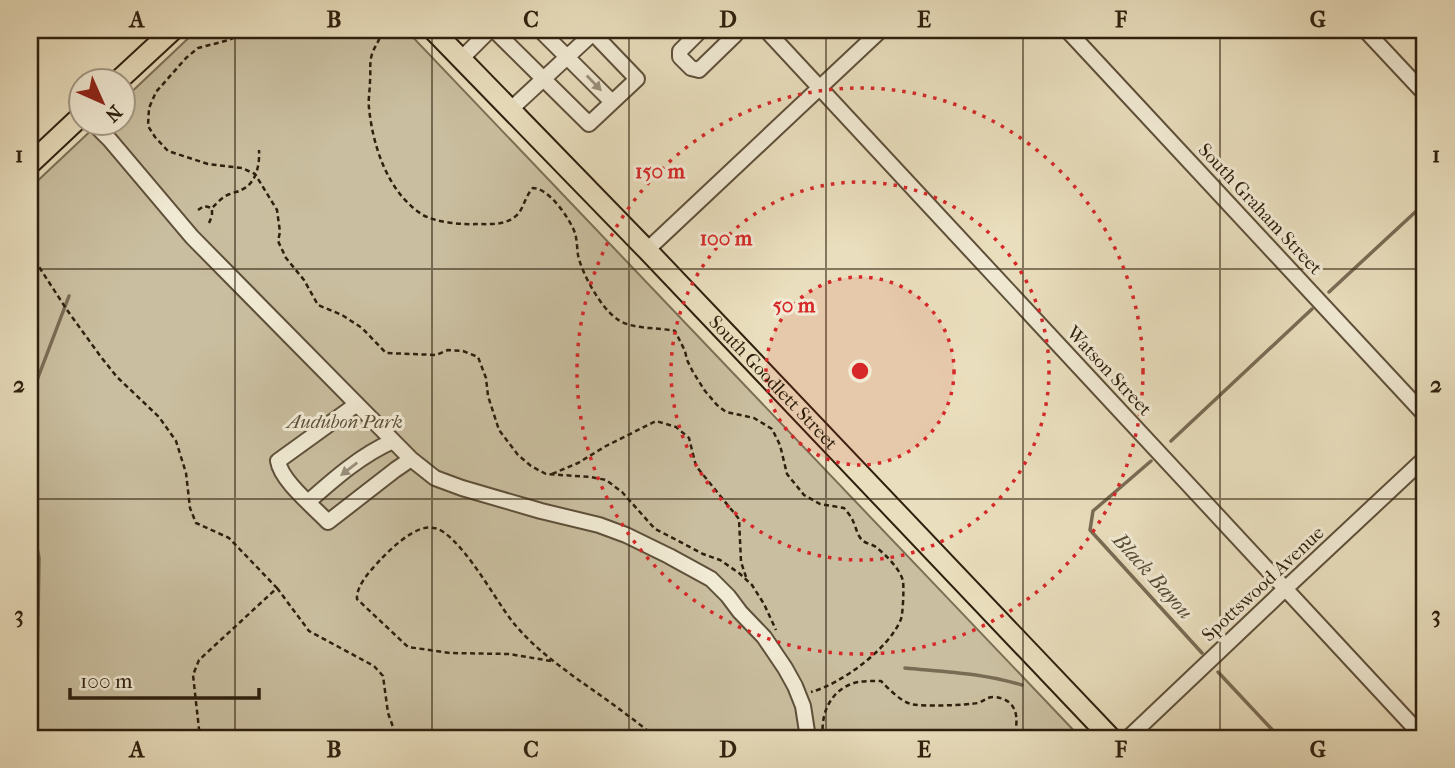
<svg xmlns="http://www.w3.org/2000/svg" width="1455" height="768" viewBox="0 0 1455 768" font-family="'IM FELL French Canon',serif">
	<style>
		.green { fill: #c9be9f; stroke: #7c6f56; stroke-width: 2 }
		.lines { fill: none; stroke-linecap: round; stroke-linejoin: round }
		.stream { stroke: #796b54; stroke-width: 3.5 }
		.minor-casing { stroke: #5e503a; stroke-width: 18 }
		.major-casing { stroke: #2f200e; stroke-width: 23 }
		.path { stroke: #2f200e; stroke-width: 2.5; stroke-dasharray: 5 3.5; stroke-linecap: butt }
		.minor { stroke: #f1ead4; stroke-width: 14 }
		.major { stroke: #e9debd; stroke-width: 19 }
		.oneway { fill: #9a8f7b }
		.grid { fill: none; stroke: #2f200e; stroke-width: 2; stroke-opacity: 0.55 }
		.ring { fill: none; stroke: #d62828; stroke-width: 3.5; stroke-dasharray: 3.5 7 }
		.labels { text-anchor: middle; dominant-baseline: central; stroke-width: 6; stroke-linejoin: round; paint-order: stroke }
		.street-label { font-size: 19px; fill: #2f200e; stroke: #f1ead4 }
		.park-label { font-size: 19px; font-style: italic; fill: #5d4f3a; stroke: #f1ead4 }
		.water-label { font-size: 21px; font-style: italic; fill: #5a4c37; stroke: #f1ead4 }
		.centre { fill: #d62828; stroke: #f1ead4; stroke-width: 3.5 }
		.ring-label { font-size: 21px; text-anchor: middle; font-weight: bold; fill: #d62828; stroke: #f1ead4; stroke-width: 6; stroke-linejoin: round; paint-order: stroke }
		.neatline { fill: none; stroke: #2f200e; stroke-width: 2.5 }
		.grid-label { font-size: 23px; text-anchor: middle; font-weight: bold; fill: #2f200e }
	</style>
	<rect width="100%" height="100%" fill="#e9debd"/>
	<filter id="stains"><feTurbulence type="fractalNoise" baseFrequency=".00286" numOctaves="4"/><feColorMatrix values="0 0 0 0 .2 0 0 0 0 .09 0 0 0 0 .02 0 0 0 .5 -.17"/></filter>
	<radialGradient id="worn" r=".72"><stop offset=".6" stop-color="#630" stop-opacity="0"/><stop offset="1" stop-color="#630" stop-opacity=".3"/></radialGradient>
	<path class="green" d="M197,30h209l675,708h-1051v-550l69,-65 23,-1 1,-22z"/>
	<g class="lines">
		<path class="stream" d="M1329,292l96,-89
			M30,405l4,-17 35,-92
			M1171,441l141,-132
			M1151,461l-58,50 -3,19 112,123
			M30,511l9,47 -2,117 -7,7
			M905,668c42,4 76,5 117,17
			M1218,672l62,66"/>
		<g class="minor-casing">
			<path id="minor" d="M494,30l95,94 48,-45 -47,-49
				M540,30l72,72
				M701,30l-21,21v6l11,11 8,2 36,-35v-5
				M766,30l658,708
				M1067,30l358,385
				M1365,30l60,64
				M461,59l29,-29
				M511,109l82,-76
				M92,122l18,18 82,97 219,222 24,19 27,10 79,23 58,14 27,10 43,21 42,23 17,17 12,16 24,25 21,31 10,18 8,20 5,32
				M647,250l234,-220
				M357,404l-79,57c3,20 36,46 50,61l67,-52 16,-11
				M308,502c26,-23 53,-47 85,-61
				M1128,738l157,-149 140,-131"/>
		</g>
		<g class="major-casing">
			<g id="major">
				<path id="s1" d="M433,30l214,220 464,488"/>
				<path d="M119,80l54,-50"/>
				<path d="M30,164l50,-47"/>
			</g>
		</g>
		<path class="path" d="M250,30l-21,10 -31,8 -12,10 -30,34 -7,16 -1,18 7,11 13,14 40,13 34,4 13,6 22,36 3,22 -2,9 8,17 18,22 14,25 24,10 20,13 24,25 50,2 12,-5 15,1 15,6 8,21 2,18 11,34 19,25 13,11 15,8 45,3 15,3 16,12 33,37 12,6 36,19 17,6 19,13 13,12 12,19 12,26
			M381,30c0,10 -6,15 -9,24 -3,10 -1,17 -2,27 0,9 -2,18 -1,27 4,39 19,85 54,107 12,7 39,10 53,9 14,0 29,2 41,-9 7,-7 8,-19 16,-27 16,0 37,31 42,45 2,7 2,15 3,22 4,19 23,53 39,64 15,11 40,8 58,12l10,20 2,9 6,12 12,19 12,14 9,7 28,6 18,11 8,16 7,29 17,21 16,9 24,4c3,4 7,8 9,13 3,6 4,14 9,19 4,4 11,4 15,8 9,7 23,21 26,33 1,7 0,32 -2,38 -12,30 -60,65 -90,73
			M198,210l6,-4 8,2
			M209,223l3,-7v-8c5,-5 11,-12 18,-14 4,-2 8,-2 11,-4 15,-6 19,-25 18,-40
			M30,253l37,57 34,47 16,20 42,40 17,24 10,32 4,35 6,15 33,15 48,50 -78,72 -6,15 7,63
			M552,474l26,-11 28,-17 50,-25 20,6 13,11 7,28 43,53 2,43 5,15
			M277,588l32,43 65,35 9,10 5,37 9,25
			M551,661l-42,-7 -59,-1 -42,-6 -51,-48c-1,-14 15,-30 24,-40 12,-12 35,-35 53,-31 24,4 60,69 75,89 19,26 45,45 71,64 26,18 52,37 77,57
			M823,738c-3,-25 8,-50 35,-56 7,-1 15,-1 23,-1 8,8 19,20 30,23 9,3 58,1 67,-1 6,-2 9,-6 15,-6 25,1 27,23 20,41"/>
		<use href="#minor" class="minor"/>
		<use href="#major" class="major"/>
	</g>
	<defs><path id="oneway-solid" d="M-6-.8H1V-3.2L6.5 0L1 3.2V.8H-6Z" transform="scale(1.75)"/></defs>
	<g class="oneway">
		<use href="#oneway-solid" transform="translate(594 83) rotate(46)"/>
		<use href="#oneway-solid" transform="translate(349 469) rotate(142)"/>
	</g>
	<path class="grid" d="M235,30v708M432,30v708M629,30v708M826,30v708M1023,30v708M1220,30v708M30,269h1395M30,499h1395"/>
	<circle cx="860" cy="371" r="94" fill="#d62828" fill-opacity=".12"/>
	<g class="ring">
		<circle cx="860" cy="371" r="94"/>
		<circle cx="860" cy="371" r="189"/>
		<circle cx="860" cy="371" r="283"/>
	</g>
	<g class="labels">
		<g class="street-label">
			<text transform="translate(1260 209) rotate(47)">South Graham Street</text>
			<text transform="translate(1109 371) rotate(47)">Watson Street</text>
			<text stroke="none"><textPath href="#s1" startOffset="490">South Goodlett Street</textPath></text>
			<text transform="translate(1263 584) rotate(-43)">Spottswood Avenue</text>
		</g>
		<g class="park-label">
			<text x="345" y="422">Audubon Park</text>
		</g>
		<g class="water-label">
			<text transform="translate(1153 576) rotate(48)">Black Bayou</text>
		</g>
	</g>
	<circle cx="860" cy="371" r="10" class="centre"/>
	<g class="ring-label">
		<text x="660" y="178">150 m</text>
		<text x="726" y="245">100 m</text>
		<text x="794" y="312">50 m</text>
	</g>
	<rect width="1455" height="768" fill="none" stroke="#e9debd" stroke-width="77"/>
	<g transform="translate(102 102) rotate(135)"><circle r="33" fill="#f1ead4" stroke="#a39985" stroke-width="2"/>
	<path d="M0-5L12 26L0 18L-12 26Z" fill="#8f2418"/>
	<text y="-10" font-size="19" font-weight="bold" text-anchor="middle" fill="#2f200e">N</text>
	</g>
	<path d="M70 688v10h189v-10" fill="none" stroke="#2f200e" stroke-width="3.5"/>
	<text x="80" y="688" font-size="21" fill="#2f200e" stroke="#f1ead4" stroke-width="5" paint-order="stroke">100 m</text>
	<rect x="38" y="38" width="1378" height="692" class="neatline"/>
	<g class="grid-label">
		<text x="137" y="27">A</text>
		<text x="334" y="27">B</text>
		<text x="531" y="27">C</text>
		<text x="728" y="27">D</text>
		<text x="924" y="27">E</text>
		<text x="1121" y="27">F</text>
		<text x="1318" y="27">G</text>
		<text x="19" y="162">1</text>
		<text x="1436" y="162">1</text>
		<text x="19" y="392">2</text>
		<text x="1436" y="392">2</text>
		<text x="19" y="622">3</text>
		<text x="1436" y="622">3</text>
		<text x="137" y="757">A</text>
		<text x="334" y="757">B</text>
		<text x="531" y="757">C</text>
		<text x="728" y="757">D</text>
		<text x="924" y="757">E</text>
		<text x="1121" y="757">F</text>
		<text x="1318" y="757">G</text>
	</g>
	<rect width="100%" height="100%" filter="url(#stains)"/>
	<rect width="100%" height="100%" fill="url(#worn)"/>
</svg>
